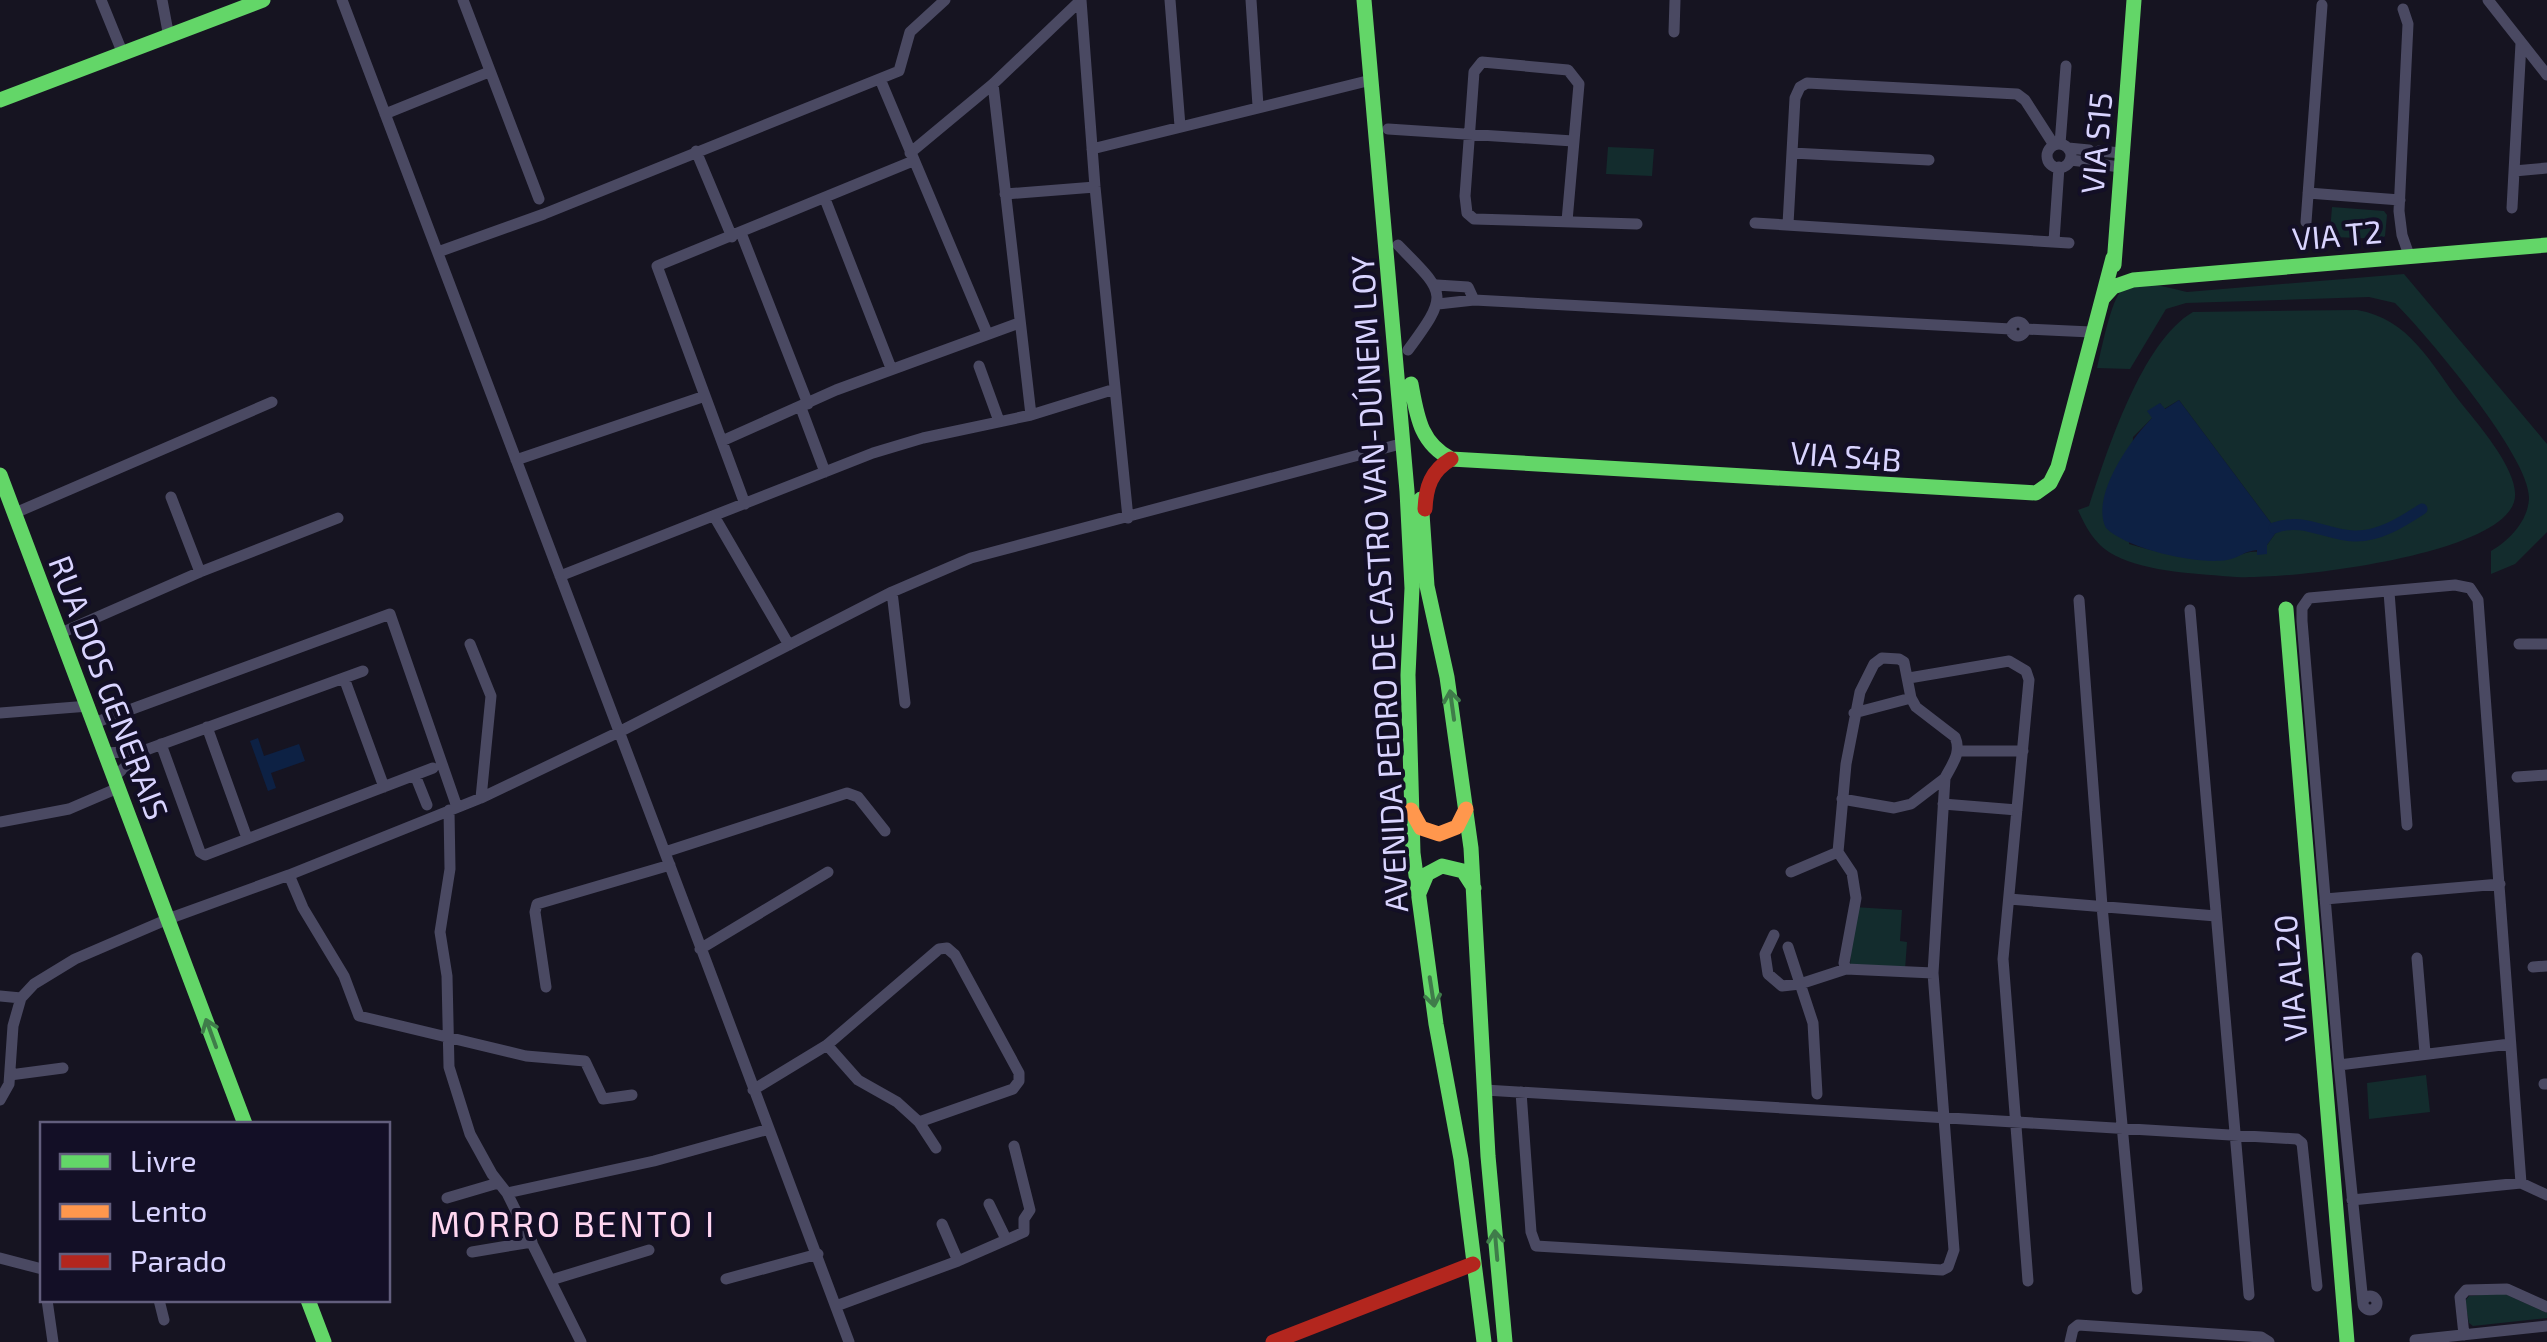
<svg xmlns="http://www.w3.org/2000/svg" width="2547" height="1342" viewBox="0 0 2547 1342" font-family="'Exo 2',sans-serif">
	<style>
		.green { fill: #132c2d; fill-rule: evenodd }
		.water { fill: #0d2144 }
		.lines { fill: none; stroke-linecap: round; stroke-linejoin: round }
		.canal { stroke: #0d2144; stroke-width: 11 }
		.street { stroke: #4a4962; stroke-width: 11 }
		.fast { stroke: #63d668; stroke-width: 15 }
		.slow { stroke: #ff974d; stroke-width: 15 }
		.jam { stroke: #b3261e; stroke-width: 15 }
		.oneway { stroke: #3f7c4a }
		.labels { text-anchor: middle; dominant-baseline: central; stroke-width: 8; stroke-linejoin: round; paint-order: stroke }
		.street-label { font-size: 32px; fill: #d9d4ff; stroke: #130f26 }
		.neighbourhood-label { font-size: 35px; letter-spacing: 2.5px; fill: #ffd6f0; stroke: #130f26 }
	</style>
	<rect width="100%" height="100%" fill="#161421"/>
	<path class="green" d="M1608,147l46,2 -2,27 -46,-2z
		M2332,207l52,4 3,4 -2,21 -4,3 -47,-2 -4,-5z
		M2404,274l143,170v88l-32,32 -24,10v-23c18,-10 38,-31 38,-54 0,-41 -102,-162 -134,-194l-26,-6 -183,6 -20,6 -36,60 -33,-1c4,-16 14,-69 25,-78 16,-12 48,-2 65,2z
		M2357,310c53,9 73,53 104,93 16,20 62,72 53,99 -16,54 -227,78 -278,75 -35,-3 -90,-5 -120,-21 -20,-10 -29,-26 -38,-46l11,-4c18,-55 53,-165 104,-194zM2179,400l98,131 -10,14v9c-21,-8 -31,7 -52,6 -29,-1 -58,-8 -86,-16l4,-107 19,-19 8,-15 4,6z
		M1854,907l48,3 -2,31 7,1 -2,28 -55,-4z
		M2426,1075l4,37 -61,7 -2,-36z
		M2503,1293l44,20v5l-74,8 -4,-3 -4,-22 4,-5z"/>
	<path class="water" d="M2179,400l98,131 -10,14v9l-10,1v-5c-13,1 -18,8 -30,10 -30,5 -100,-11 -121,-32 -16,-31 24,-88 46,-110l-5,-7 13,-8 5,6z
		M258,738l6,18 35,-12 6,17 -34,12 5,15 -8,3 -18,-50z"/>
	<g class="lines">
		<path class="canal" d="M2274,528c30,-11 51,7 80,8 25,1 48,-14 68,-27"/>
		<path class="street" d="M101,0l22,54
			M162,0l7,37
			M342,0c169,448 340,894 507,1342
			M463,0l76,199
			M1081,0l14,187 33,331
			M1170,0l10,126
			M1251,0l7,106
			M2488,0l59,75
			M2403,9l5,15 -9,187 3,24 7,20
			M1674,32l1,-32
			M880,79l107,254
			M993,84l38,331
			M385,114l104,-42
			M1388,129l185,12
			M2060,144l6,-78
			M2047 156a12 12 0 1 1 24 0a12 12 0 1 1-24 0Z
			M2068,148l21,2
			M1092,149l279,-69
			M696,151l36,86
			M2099,151l23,2
			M910,153l83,-69 88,-84
			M1792,153l137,7
			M2070,160l18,2
			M2098,164l22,3
			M2514,171l33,-3
			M2308,193l92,7
			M1005,194l90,-7
			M825,199l66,169
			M2512,208l9,-165
			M1567,221l12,-137 -11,-14 -86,-8 -8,10 -9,124 2,17 7,6 163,5
			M2306,222l16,-217
			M1755,223l314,20
			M1788,224l7,-126 5,-11 7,-4 210,11 8,6 29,45
			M741,233l67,171
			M2054,241l5,-74
			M1398,245c48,49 52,48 10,105
			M438,252l106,-38 355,-143 11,-39 35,-32
			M1437,285l31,2 6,13
			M1438,304l36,-4 537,29
			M2011 329a7 7 0 1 1 14 0a7 7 0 1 1-14 0Z
			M2025,329l66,3
			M979,366l20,55
			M801,408l24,64
			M722,441l114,-51 183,-67
			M516,460l189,-64
			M171,497l29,75
			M745,504l-88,-238 256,-105
			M15,513l257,-111
			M714,516l75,129
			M560,576l313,-123 50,-15 108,-23 84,-26
			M892,592l13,111
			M2389,592l18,233
			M2079,600l23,306 35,383
			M2190,610l59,685
			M61,633l139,-61 138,-54
			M470,644l21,52 -10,102
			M2519,644h28
			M344,678l40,109
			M1909,678l100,-17 17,10 3,9 -26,279 25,322
			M0,713l89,-7
			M1854,713l57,-15
			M94,723l296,-109 67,193
			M207,727l40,111
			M161,744l39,108 5,3 228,-87
			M1959,751h64
			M105,753l38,-2 220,-80
			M415,775l12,30
			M114,777l29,-26
			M2517,777l30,-2
			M1842,799l52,9 17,-4 34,-26
			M1943,804l74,6
			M449,810l1,59 -10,63 7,44 2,91 21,67 22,40 15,19 74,149
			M0,822l69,-13 49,-21
			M665,852l182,-59 11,4 27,34
			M1791,872l47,-20
			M289,875l14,33 41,68 15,40 167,40 59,5 18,38 29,-4
			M2009,899l207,17
			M2325,899l175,-15
			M1774,935l-9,19 3,20 14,12 18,-2 46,-15 87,4
			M1788,947l25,76 4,71
			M700,949l128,-77
			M2417,958l8,95
			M2533,967l14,-1
			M546,987l-11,-75 2,-8 133,-39
			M0,996l21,2
			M827,1045l31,35 39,22 22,20 17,26
			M2339,1065l171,-21
			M10,1075l53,-7
			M2544,1084h3
			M753,1090l74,-45 112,-96 8,-1 8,7 64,118v8l-6,8 -94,33
			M1485,1090l812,49 5,4 15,143
			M1521,1092l10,140 5,14 406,24 6,-3 6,-17 -21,-277 12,-195c7,-14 17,-25 10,-41l-39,-30 -5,-9 -7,-36 -5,-3 -17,-1 -8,6 -14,28 -14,72 -8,88 14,21 4,25 -12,65 2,6
			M0,1100l9,-16 4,-58 8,-28 13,-14 41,-25 93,-40 121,-44 192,-77 140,-67 271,-139 79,-34 433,-115
			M507,1193l147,-32 115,-32
			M447,1198l51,-15
			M2352,1200l169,-17 26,12
			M989,1204l17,35
			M942,1224l16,37
			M472,1252l60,-10
			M0,1258l42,11
			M726,1279l92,-25
			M551,1280l98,-30
			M2363 1303a7 7 0 1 1 14 0a7 7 0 1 1-14 0Z
			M47,1300l6,42
			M159,1300l5,20
			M2363,1303l-24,-238 -37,-444v-13l7,-10 146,-13 15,3 8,12 43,583
			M836,1306l122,-45 66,-29v-13l6,-9 -16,-64
			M2464,1335l-4,-38 6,-7 41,-1 40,18
			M2415,1340l132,-14
			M2070,1342l3,-13 5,-4 183,12 8,5"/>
		<path class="fast" d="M1364,0l43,491 5,97 -4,87 5,178 23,171 25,135 23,183
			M0,100l263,-100
			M2114,265l20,-265
			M2103,298l10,-11 20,-7 414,-35
			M1411,384c6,32 9,59 40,75l585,34 14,-10 8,-16 55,-209
			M0,475l245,649
			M1421,499l6,87 20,91 24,171 17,308 17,186
			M2286,609l61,733
			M1419,893l8,-19 15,-8 21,5 11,17
			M308,1300l16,42"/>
		<path class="slow" d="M1411,810l10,18 18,6 18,-7 9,-18"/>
		<path class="jam" d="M1425,509c1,-22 6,-38 26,-50
			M1273,1342l200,-78"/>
	</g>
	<defs><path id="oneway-shaft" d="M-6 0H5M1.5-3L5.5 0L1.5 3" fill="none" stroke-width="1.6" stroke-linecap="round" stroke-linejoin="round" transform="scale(2.5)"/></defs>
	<g class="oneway">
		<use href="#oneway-shaft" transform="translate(1452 705) rotate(-98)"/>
		<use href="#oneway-shaft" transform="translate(1432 992) rotate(81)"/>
		<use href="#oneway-shaft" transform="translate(211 1033) rotate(-110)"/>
		<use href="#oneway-shaft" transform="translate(1496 1245) rotate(-95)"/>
	</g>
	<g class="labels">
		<g class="street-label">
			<text transform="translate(2095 143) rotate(-85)">VIA S15</text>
			<text transform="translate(2337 234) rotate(-5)">VIA T2</text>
			<text transform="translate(1846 455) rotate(4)">VIA S4B</text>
			<text transform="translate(1378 584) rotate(-93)">AVENIDA PEDRO DE CASTRO VAN-DÚNEM LOY</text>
			<text transform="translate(110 687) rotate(69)">RUA DOS GENERAIS</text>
			<text transform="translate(2289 978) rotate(-95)">VIA AL20</text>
		</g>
		<g class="neighbourhood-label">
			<text x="573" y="1223">MORRO BENTO I</text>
		</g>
	</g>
	<rect x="40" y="1122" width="350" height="180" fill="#130f26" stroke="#625e7d" stroke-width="2.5"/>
	<rect x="60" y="1154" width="50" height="15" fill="#63d668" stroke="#625e7d" stroke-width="2.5"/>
	<text x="130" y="1172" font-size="30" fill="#d9d4ff">Livre</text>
	<rect x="60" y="1204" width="50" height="15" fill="#ff974d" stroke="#625e7d" stroke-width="2.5"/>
	<text x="130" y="1222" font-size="30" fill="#d9d4ff">Lento</text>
	<rect x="60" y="1254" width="50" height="15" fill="#b3261e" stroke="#625e7d" stroke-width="2.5"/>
	<text x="130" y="1272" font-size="30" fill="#d9d4ff">Parado</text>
</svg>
